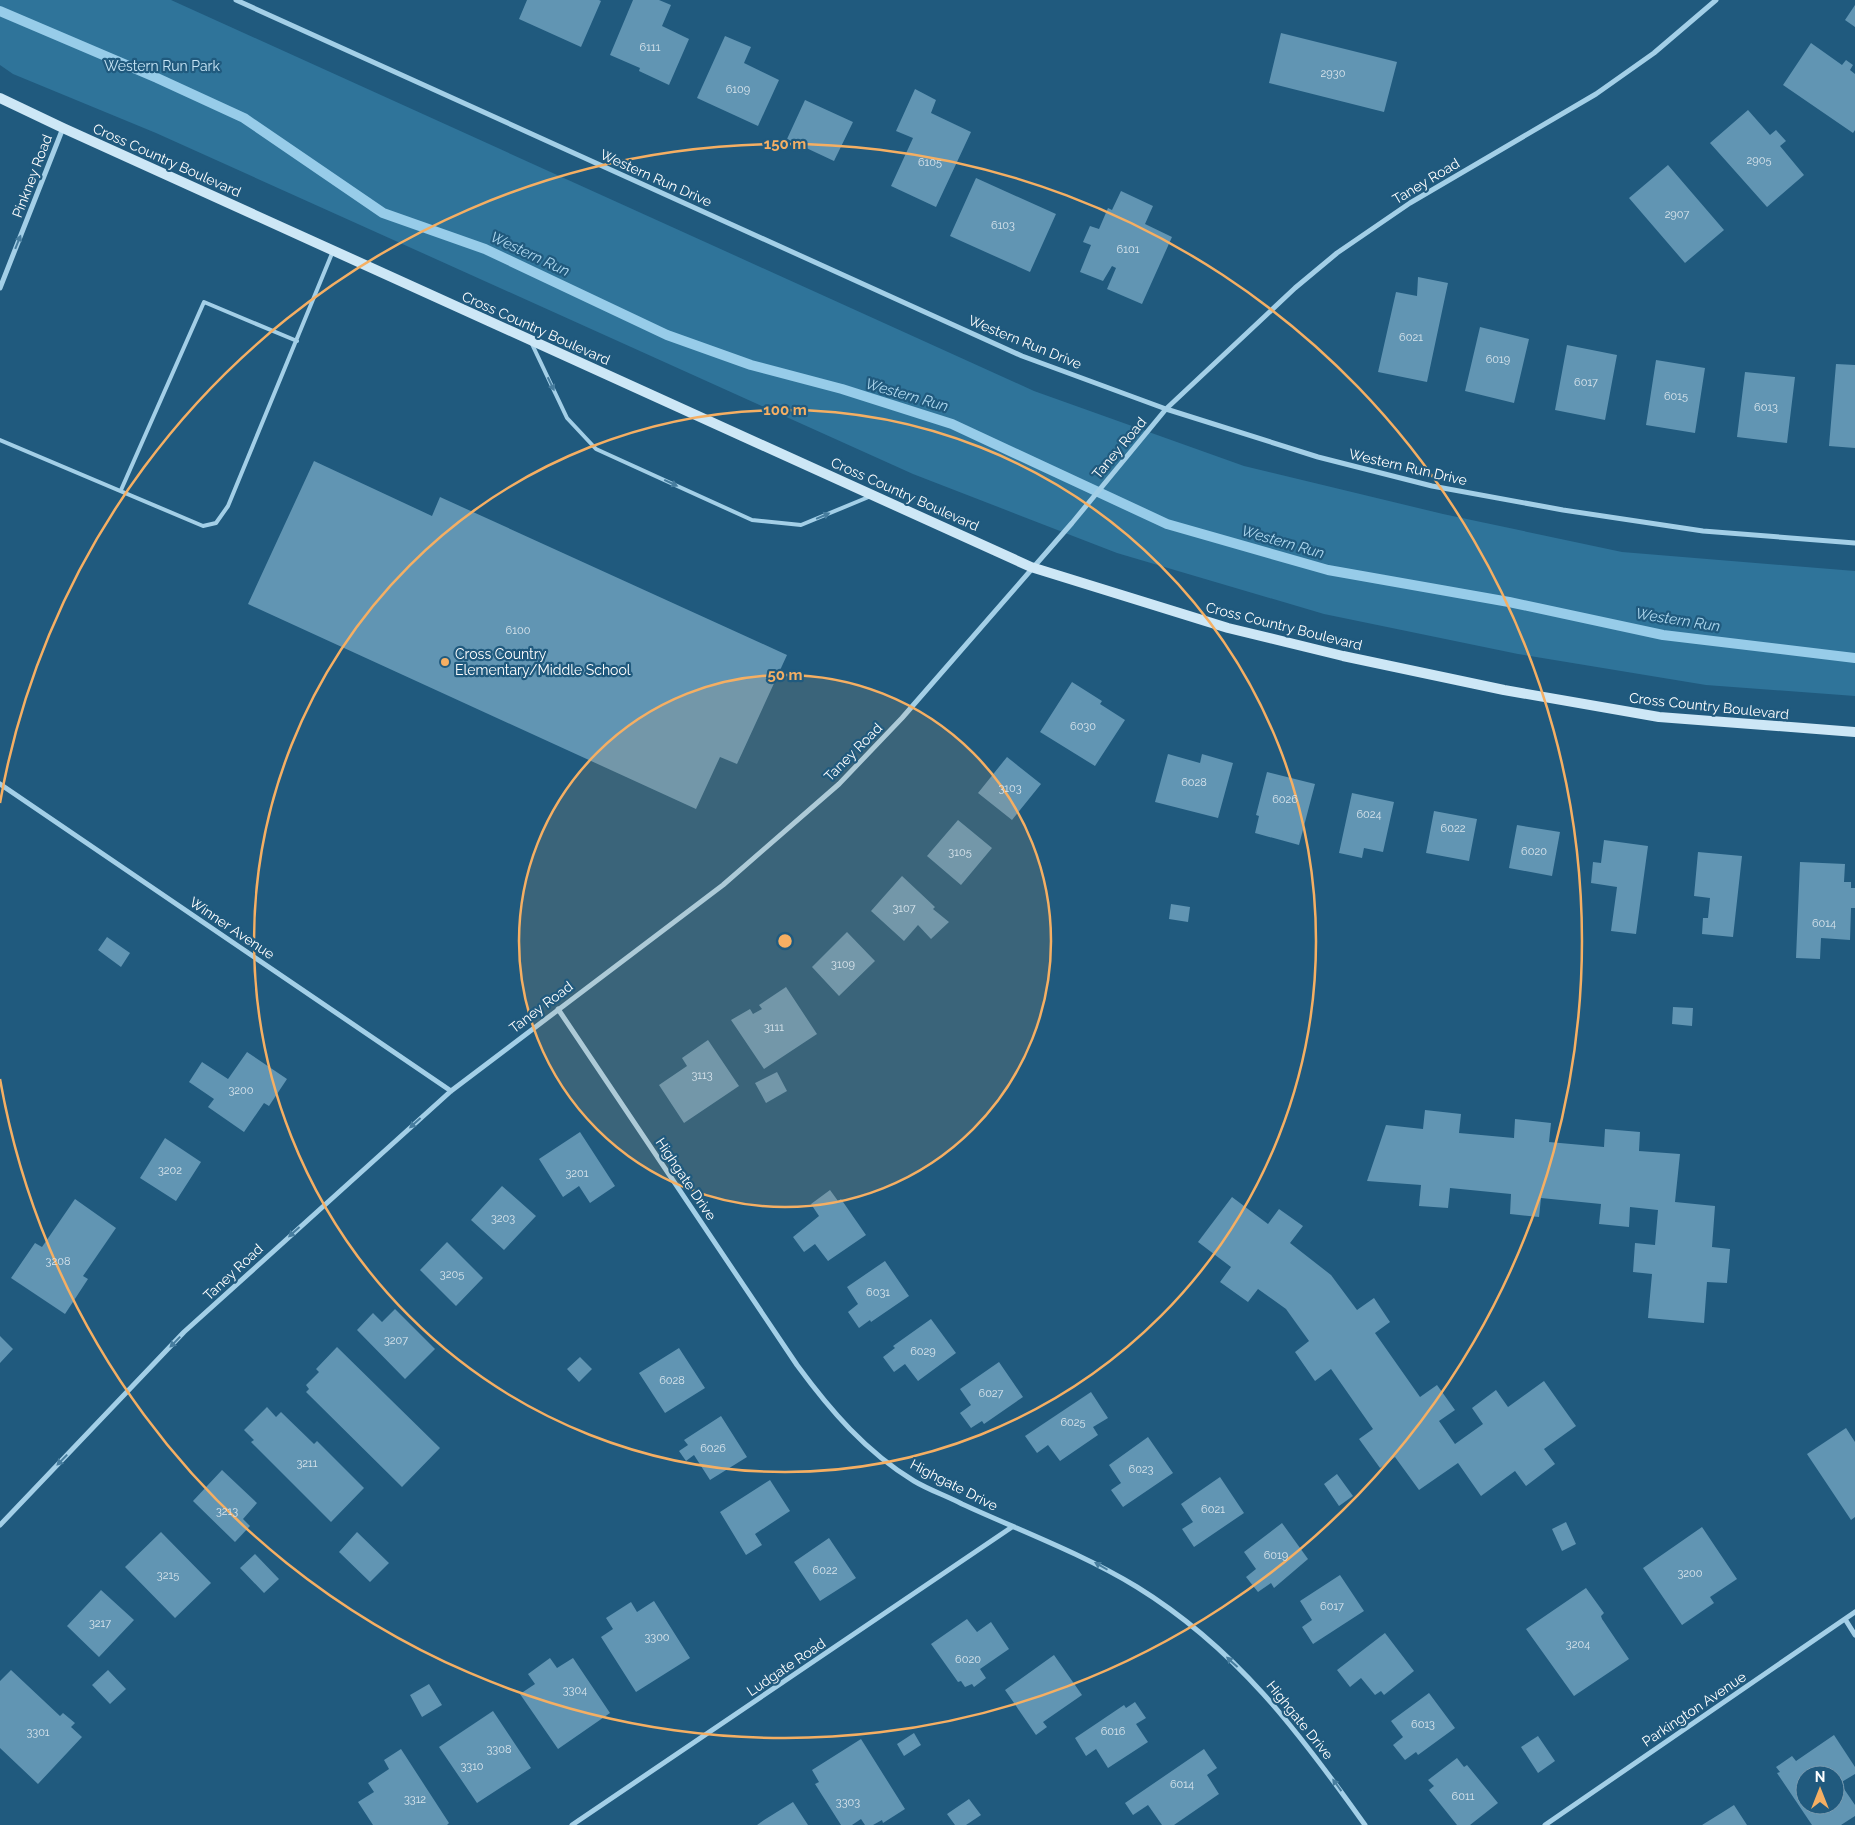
<svg xmlns="http://www.w3.org/2000/svg" width="1855" height="1825" viewBox="0 0 1855 1825" font-family="Raleway,sans-serif">
	<style>
		.green { fill: #2f749a }
		.lines { fill: none; stroke-linecap: round; stroke-linejoin: round }
		.stream { stroke: #97cce9; stroke-width: 10 }
		.building { fill: #6195b3; fill-rule: evenodd }
		.service { stroke: #a3cfe7; stroke-width: 4 }
		.minor { stroke: #a3cfe7; stroke-width: 5 }
		.secondary { stroke: #cde7f6; stroke-width: 10 }
		.oneway { fill: #477d9e }
		.ring { fill: none; stroke: #f5af63; stroke-width: 2.5 }
		.poi-dot { fill: #f5af63; stroke: #205a7e; stroke-width: 2 }
		.labels { text-anchor: middle; dominant-baseline: central; stroke-width: 4.5; stroke-linejoin: round; paint-order: stroke }
		.number-label { font-size: 11px; fill: #d8e4ec }
		.park-label { font-size: 14px; fill: #c7e5f6; stroke: #205a7e }
		.street-label { font-size: 14px; fill: #fff; stroke: #205a7e }
		.poi-label { font-size: 14px; fill: #fff; stroke: #205a7e; text-anchor: start }
		.water-label { font-size: 15px; font-style: italic; fill: #aed8ef; stroke: #205a7e }
		.centre { fill: #f5af63; stroke: #205a7e; stroke-width: 2.5 }
		.ring-label { font-size: 15px; text-anchor: middle; font-weight: bold; fill: #f5af63; stroke: #205a7e; stroke-width: 4.5; stroke-linejoin: round; paint-order: stroke }
	</style>
	<rect width="100%" height="100%" fill="#205a7e"/>
	<path class="green" d="M0,0h171l863,391 210,75 199,48 179,38 233,19v125l-149,-11 -188,-31 -194,-40 -207,-61 -204,-79 -757,-341 -143,-59 -13,-9z"/>
	<g class="lines">
		<path class="stream" d="M0,11l157,67 87,40 139,95 102,36 182,86 84,30 91,24 110,35 215,100 161,46 181,32 154,33 192,23"/>
	</g>
	<path class="building" d="M527,0h72l2,1 -20,46 -62,-28z
		M633,0h26l12,5 -9,21 27,13 -20,46 -30,-14 1,-3 -30,-13z
		M1855,5v22l-10,-7z
		M1281,33l116,29 -13,50 -115,-29z
		M725,36l26,11 -7,16 35,17 -21,46 -61,-28z
		M1811,43l31,22 4,-5 7,5 -3,5 5,4v56l-2,3 -70,-48z
		M915,89l21,11 -5,13 40,19 -35,75 -45,-21 22,-48 -17,-7z
		M805,100l48,22 -19,39 -47,-22z
		M1748,110l22,25 6,-5 10,11 -6,5 24,29 -37,32 -57,-64z
		M1668,165l56,65 -39,33 -56,-65z
		M976,178l80,36 -26,58 -80,-36z
		M1121,191l32,15 -8,18 27,13 -30,67 -35,-15 9,-21 -4,-2 -9,15 -23,-9 11,-27 -8,-3 7,-16 9,3 9,-21 4,2z
		M1418,277l30,6 -21,99 -49,-10 18,-80 21,4z
		M1480,327l49,12 -15,64 -49,-12z
		M1567,345l50,10 -12,65 -50,-10z
		M1656,360l49,8 -10,65 -49,-8z
		M1836,364l19,1v83l-26,-2z
		M1745,372l50,5 -8,66 -50,-6z
		M314,461l118,55 8,-19 347,158 -50,109 -17,-7 -24,52 -448,-205z
		M1072,682l30,19 -2,3 25,16 -30,46 -55,-34z
		M1168,754l32,9 2,-9 31,9 -15,55 -63,-16z
		M1007,757l34,27 -29,36 -34,-27z
		M1267,772l48,12 -16,61 -44,-12 4,-17 -3,-1z
		M1352,793l42,9 -11,50 -19,-4 -2,10 -23,-5z
		M1434,811l43,8 -8,42 -43,-8z
		M958,820l34,28 -31,37 -34,-29z
		M1517,825l43,7 -8,44 -43,-8z
		M1604,840l44,6 -12,88 -25,-3 6,-44 -26,-4 2,-21 8,1z
		M1698,852l44,4 -9,81 -31,-3 1,-16h5l2,-20 -16,-2z
		M1800,862l45,2 -1,18h7v6h4v20h-4l-1,32 -29,-2 -1,21 -24,-1z
		M902,876l33,31 -2,2 16,13 -18,17 -13,-14 -14,16 -33,-30z
		M1171,904l19,3 -2,15 -19,-3z
		M847,932l28,29 -36,35 -27,-29z
		M107,937l23,16 -9,14 -23,-17z
		M786,987l31,47 -53,35 -33,-49 19,-11 3,5 9,-5 -3,-4z
		M1673,1007l20,1 -1,18 -20,-2z
		M708,1040l31,46 -55,37 -25,-38 28,-19 -5,-8z
		M247,1052l40,27 -18,27 -5,-3 -20,29 -36,-25 6,-8 -25,-17 13,-20 26,17z
		M777,1072l10,19 -21,12 -11,-20z
		M1425,1110l36,4 -2,19 55,5 1,-19 36,4 -2,19 55,5 1,-18 35,3 -1,19 41,3 -5,48 40,4 -3,41 18,2 -3,34 -20,-1 -3,41 -56,-5 4,-44 -19,-2 2,-29 20,2 3,-35 -28,-3 -1,20 -30,-3 2,-20 -60,-6 -2,19 -29,-3 1,-20 -61,-6 -2,20 -29,-2 2,-21 -54,-4 19,-56 37,4z
		M580,1132l35,54 -25,17 -11,-17 -16,11 -24,-38z
		M165,1138l36,24 -25,39 -36,-23z
		M502,1186l34,30 -32,34 -33,-30z
		M830,1190l8,11 3,-2 25,36 -38,26 -13,-17 -11,8 -11,-15 26,-21 -8,-12z
		M1232,1197l36,27 11,-15 24,17 -13,17 41,32 26,35 17,-12 16,24 -15,11 45,64 17,-12 18,25 -16,11 16,23 28,-20 -11,-16 24,-18 12,17 36,-26 32,45 -32,23 11,15 -29,22 -11,-15 -34,25 -23,-33 -39,27 -24,-33 -15,11 -21,-29 14,-10 -42,-60 -16,12 -20,-29 14,-11 -23,-32 -28,-20 -10,13 -28,-20 11,-15 -33,-25z
		M75,1199l41,29 -33,48 5,3 -23,35 -54,-36 24,-35 7,4z
		M447,1242l36,36 -27,28 -36,-36z
		M885,1261l24,35 -38,26 -1,-2 -11,8 -11,-16 10,-8 -11,-17z
		M395,1309l40,40 -30,30 -48,-49 16,-17 9,9z
		M931,1319l25,34 -38,28 -13,-17 -11,8 -11,-15 12,-9 -2,-2z
		M0,1336l13,13 -13,14z
		M337,1347l103,101 -38,39 -96,-95 3,-3 -3,-4 13,-13 -3,-3z
		M679,1348l26,40 -40,25 -26,-40z
		M580,1357l12,12 -13,13 -12,-13z
		M999,1362l24,35 -39,27 -2,-3 -11,7 -11,-15 11,-8 -11,-16z
		M1091,1392l17,26 -15,9 5,8 -38,26 -12,-16 -11,8 -12,-17z
		M267,1407l9,10 5,-5 33,32 3,-3 47,47 -33,34 -80,-80 3,-2 -10,-10z
		M721,1416l26,41 -37,23 -16,-25 -8,6 -7,-10 9,-6 -4,-5z
		M1846,1428l9,14v75l-4,3 -44,-66z
		M1148,1437l25,36 -50,34 -12,-17 10,-7 -12,-18z
		M222,1470l35,33 -14,16 7,7 -15,16 -42,-41z
		M1337,1474l16,22 -14,10 -15,-22z
		M1220,1477l24,36 -50,34 -12,-18 11,-7 -12,-18z
		M770,1480l20,31 -35,23 7,11 -16,10 -26,-43z
		M1566,1522l10,22 -14,7 -10,-22z
		M1282,1523l26,36 -34,29 -3,-5 -13,9 -12,-15 10,-8 -12,-17z
		M1702,1527l35,52 -27,18 4,6 -32,22 -39,-57z
		M161,1532l50,51 -36,35 -50,-51z
		M357,1532l32,31 -19,19 -31,-30z
		M829,1538l27,40 -36,23 -26,-39z
		M255,1554l24,25 -15,14 -24,-25z
		M1340,1575l24,36 -51,33 -11,-17 10,-7 -12,-19z
		M1586,1588l18,25 -3,3 1,3 27,40 -55,37 -48,-67z
		M101,1590l33,30 -35,37 -32,-31z
		M654,1601l36,57 -54,34 -35,-55 12,-8 -7,-11 25,-16 6,10z
		M967,1619l10,13 14,-10 18,27 -29,20 6,9 -12,9 -2,-3 -7,3 -4,-6 -3,1 -27,-38z
		M1385,1633l29,38 -30,24 -3,-4 -6,4 -14,-17 -11,9 -13,-17z
		M1054,1655l28,40 -39,27 4,5 -11,8 -31,-45z
		M550,1658l7,10 16,-10 37,55 -52,36 -38,-55 15,-10 -7,-10z
		M11,1670l49,46 3,-3 12,10 -4,4 11,10 -44,47 -38,-36v-67z
		M108,1670l18,19 -16,15 -18,-19z
		M429,1684l13,21 -20,12 -12,-22z
		M1429,1693l26,35 -37,27 -2,-3 -11,8 -12,-15 10,-8 -12,-16z
		M1135,1702l11,16 -10,6 12,18 -40,26 -12,-19 -10,7 -11,-18 49,-33 2,3z
		M493,1711l38,57 -54,35 -38,-56z
		M914,1733l7,12 -17,11 -7,-12z
		M1834,1735l21,32v7l-15,9 15,22v11l-14,9h-29l-35,-52 3,-1 -4,-5 16,-11 4,5zM1805,1775h30v30h-30z
		M1538,1736l17,25 -17,12 -17,-26z
		M861,1739l44,70 -22,14 -1,-3 -9,5h-8l-4,-6 -9,6h-11l-26,-41 4,-2 -7,-12z
		M401,1749l48,74 -2,2h-74l-15,-23 16,-10 -6,-9 21,-14 -5,-9z
		M1204,1749l13,19 -10,7 12,19 -45,31h-12l-14,-20 -15,10 -8,-12z
		M1457,1758l7,9 3,-2 31,38 -28,22h-13l-28,-35 5,-4 -6,-6z
		M969,1799l12,16 -15,10h-11l-8,-11z
		M793,1802l15,23h-51l7,-5z
		M1734,1805l13,20h-45l21,-13z"/>
	<g class="lines">
		<path class="service" d="M531,342l36,76 29,31 156,71 49,5 70,-29
			M0,440l203,86 13,-3 12,-17 105,-255
			M121,490l83,-188 93,39"/>
		<path class="minor" d="M236,0l786,356 144,53 152,48 114,29 131,24 140,21 152,12
			M0,288l63,-160
			M0,784l451,307
			M558,1009l239,356c33,45 69,87 117,116 15,9 33,15 48,23 59,27 119,49 175,83 99,61 162,145 228,238
			M0,1525l184,-193 267,-241 272,-206 116,-101 63,-66 170,-195 94,-114 129,-121 42,-35 73,-50 186,-109 58,-41 62,-53
			M1845,1619l10,16
			M572,1825l440,-298
			M1545,1825l310,-213"/>
		<path class="secondary" d="M0,98l63,30 968,439 197,61 115,28 161,34 155,27 196,15"/>
	</g>
	<defs><path id="oneway-solid" d="M-6-.8H1V-3.2L6.5 0L1 3.2V.8H-6Z" transform="scale(1.25)"/></defs>
	<g class="oneway">
		<use href="#oneway-solid" transform="translate(18 242) rotate(-68)"/>
		<use href="#oneway-solid" transform="translate(551 384) rotate(64)"/>
		<use href="#oneway-solid" transform="translate(671 483) rotate(25)"/>
		<use href="#oneway-solid" transform="translate(823 516) rotate(-23)"/>
		<use href="#oneway-solid" transform="translate(415 1123) rotate(138)"/>
		<use href="#oneway-solid" transform="translate(294 1232) rotate(138)"/>
		<use href="#oneway-solid" transform="translate(175 1342) rotate(134)"/>
		<use href="#oneway-solid" transform="translate(62 1460) rotate(134)"/>
		<use href="#oneway-solid" transform="translate(1101 1566) rotate(-150)"/>
		<use href="#oneway-solid" transform="translate(1232 1662) rotate(-138)"/>
		<use href="#oneway-solid" transform="translate(1337 1785) rotate(-126)"/>
	</g>
	<circle cx="785" cy="941" r="266" fill="#f5af63" fill-opacity=".12"/>
	<g class="ring">
		<circle cx="785" cy="941" r="266"/>
		<circle cx="785" cy="941" r="531"/>
		<path d="M0 803A797 797 0 1 1 0 1079"/>
	</g>
	<circle class="poi-dot" cx="445" cy="662" r="5"/>
	<g class="labels">
		<g class="number-label">
			<text x="650" y="47">6111</text>
			<text x="1333" y="73">2930</text>
			<text x="738" y="89">6109</text>
			<text x="1759" y="160">2905</text>
			<text x="930" y="162">6105</text>
			<text x="1677" y="214">2907</text>
			<text x="1003" y="225">6103</text>
			<text x="1128" y="249">6101</text>
			<text x="1411" y="337">6021</text>
			<text x="1498" y="359">6019</text>
			<text x="1586" y="382">6017</text>
			<text x="1676" y="396">6015</text>
			<text x="1766" y="407">6013</text>
			<text x="518" y="630">6100</text>
			<text x="1083" y="726">6030</text>
			<text x="1194" y="782">6028</text>
			<text x="1010" y="788">3103</text>
			<text x="1285" y="799">6026</text>
			<text x="1369" y="814">6024</text>
			<text x="1453" y="828">6022</text>
			<text x="1534" y="851">6020</text>
			<text x="960" y="852">3105</text>
			<text x="904" y="908">3107</text>
			<text x="1824" y="923">6014</text>
			<text x="843" y="964">3109</text>
			<text x="774" y="1027">3111</text>
			<text x="702" y="1075">3113</text>
			<text x="241" y="1090">3200</text>
			<text x="170" y="1170">3202</text>
			<text x="577" y="1173">3201</text>
			<text x="503" y="1218">3203</text>
			<text x="58" y="1261">3208</text>
			<text x="452" y="1274">3205</text>
			<text x="878" y="1292">6031</text>
			<text x="396" y="1340">3207</text>
			<text x="923" y="1351">6029</text>
			<text x="672" y="1380">6028</text>
			<text x="991" y="1393">6027</text>
			<text x="1073" y="1422">6025</text>
			<text x="713" y="1448">6026</text>
			<text x="307" y="1463">3211</text>
			<text x="1141" y="1469">6023</text>
			<text x="1213" y="1509">6021</text>
			<text x="227" y="1511">3213</text>
			<text x="1276" y="1555">6019</text>
			<text x="825" y="1570">6022</text>
			<text x="1690" y="1573">3200</text>
			<text x="168" y="1575">3215</text>
			<text x="1332" y="1606">6017</text>
			<text x="100" y="1623">3217</text>
			<text x="657" y="1637">3300</text>
			<text x="1578" y="1644">3204</text>
			<text x="968" y="1659">6020</text>
			<text x="575" y="1690">3304</text>
			<text x="1423" y="1724">6013</text>
			<text x="1113" y="1731">6016</text>
			<text x="38" y="1732">3301</text>
			<text x="499" y="1749">3308</text>
			<text x="472" y="1766">3310</text>
			<text x="1182" y="1784">6014</text>
			<text x="1463" y="1796">6011</text>
			<text x="415" y="1799">3312</text>
			<text x="848" y="1802">3303</text>
		</g>
		<g class="park-label">
			<text x="162" y="66">Western Run Park</text>
		</g>
		<g class="street-label">
			<text transform="translate(167 160) rotate(24)">Cross Country Boulevard</text>
			<text transform="translate(32 176) rotate(-69)">Pinkney Road</text>
			<text transform="translate(656 178) rotate(24)">Western Run Drive</text>
			<text transform="translate(1426 181) rotate(-31)">Taney Road</text>
			<text transform="translate(536 328) rotate(24)">Cross Country Boulevard</text>
			<text transform="translate(1025 342) rotate(22)">Western Run Drive</text>
			<text transform="translate(1119 448) rotate(-50)">Taney Road</text>
			<text transform="translate(1408 467) rotate(13)">Western Run Drive</text>
			<text transform="translate(905 494) rotate(24)">Cross Country Boulevard</text>
			<text transform="translate(1284 626) rotate(14)">Cross Country Boulevard</text>
			<text transform="translate(1709 706) rotate(6)">Cross Country Boulevard</text>
			<text transform="translate(853 752) rotate(-45)">Taney Road</text>
			<text transform="translate(232 928) rotate(34)">Winner Avenue</text>
			<text transform="translate(541 1007) rotate(-37)">Taney Road</text>
			<text transform="translate(686 1179) rotate(56)">Highgate Drive</text>
			<text transform="translate(233 1272) rotate(-43)">Taney Road</text>
			<text transform="translate(954 1485) rotate(27)">Highgate Drive</text>
			<text transform="translate(786 1667) rotate(-34)">Ludgate Road</text>
			<text transform="translate(1694 1709) rotate(-34)">Parkington Avenue</text>
			<text transform="translate(1300 1720) rotate(51)">Highgate Drive</text>
		</g>
		<g class="poi-label">
			<text x="455" y="654">Cross Country<tspan x="455" dy="16">Elementary/Middle School</tspan></text>
		</g>
		<g class="water-label">
			<text transform="translate(530 254) rotate(25)">Western Run</text>
			<text transform="translate(907 395) rotate(16)">Western Run</text>
			<text transform="translate(1283 542) rotate(16)">Western Run</text>
			<text transform="translate(1678 620) rotate(9)">Western Run</text>
		</g>
	</g>
	<circle cx="785" cy="941" r="8" class="centre"/>
	<g class="ring-label">
		<text x="785" y="149">150 m</text>
		<text x="785" y="415">100 m</text>
		<text x="785" y="680">50 m</text>
	</g>
	<g transform="translate(1820 1790)"><circle r="24" fill="#205a7e" stroke="#799cb2"/>
	<path d="M0-4L9 19L0 12L-9 19Z" fill="#f5af63"/>
	<text y="-8" font-size="14" font-weight="bold" text-anchor="middle" fill="#ffffff">N</text>
	</g>
</svg>
